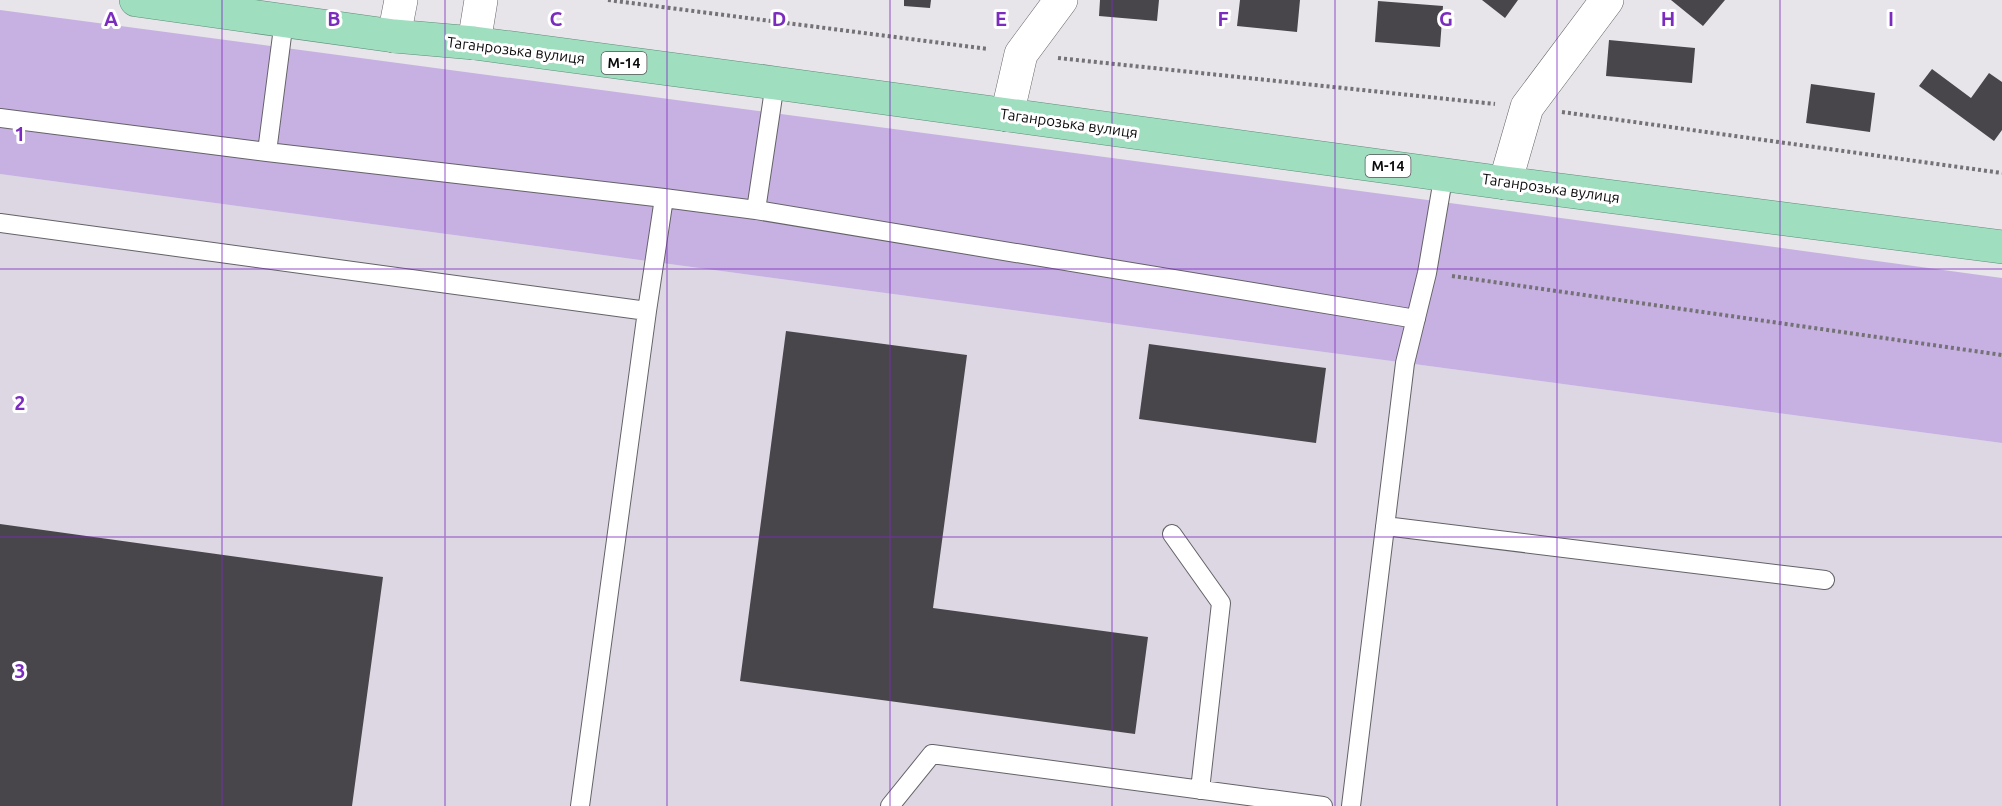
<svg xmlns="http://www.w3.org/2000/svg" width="2002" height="806" viewBox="0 0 2002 806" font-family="Ubuntu,sans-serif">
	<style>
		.built { fill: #dcd7e3 }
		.green { fill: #c7b1e2 }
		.building { fill: #48464b }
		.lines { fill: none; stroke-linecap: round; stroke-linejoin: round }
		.service-casing { stroke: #646266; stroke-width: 20 }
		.minor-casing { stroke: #646266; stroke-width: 34 }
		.tertiary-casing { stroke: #646266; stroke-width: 34 }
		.trunk-casing { stroke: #5d8e78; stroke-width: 34 }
		.path { stroke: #747276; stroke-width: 4; stroke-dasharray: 3 3; stroke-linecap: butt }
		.service { stroke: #fff; stroke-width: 18 }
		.minor { stroke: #fff; stroke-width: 33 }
		.tertiary { stroke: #fff; stroke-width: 33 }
		.trunk { stroke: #a0dec0; stroke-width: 33 }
		.grid { fill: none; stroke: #7b2cbf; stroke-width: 1.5; stroke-opacity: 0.55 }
		.labels { text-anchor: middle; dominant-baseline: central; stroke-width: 6; stroke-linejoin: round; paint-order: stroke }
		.shield { fill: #fff; stroke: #555456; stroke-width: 1.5 }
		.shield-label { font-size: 14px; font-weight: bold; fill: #0c0b0d }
		.street-label { font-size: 15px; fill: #0c0b0d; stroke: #fff }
		.grid-label { font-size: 20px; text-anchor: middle; font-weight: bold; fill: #7b2cbf; stroke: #fff; stroke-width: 6; stroke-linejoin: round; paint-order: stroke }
	</style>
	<rect width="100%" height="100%" fill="#e7e5ea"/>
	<path class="built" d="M0,174l2002,269v363h-2002z"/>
	<path class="green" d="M0,10l1435,191 567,77v165l-2002,-269z"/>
	<path class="building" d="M904,0h27l-1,8 -26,-2z
		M1100,0h59l-2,21 -58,-5z
		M1240,0h60l-3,32 -60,-6z
		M1482,0h36l-13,18z
		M1671,0h54l-22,26z
		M1378,1l65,5 -3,41 -65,-5z
		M1609,40l86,8 -3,35 -86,-7z
		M1932,69l39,29 18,-25 13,9v48l-8,11 -75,-55z
		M1811,84l64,9 -5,39 -64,-9z
		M786,331l181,24 -34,253 215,29 -13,97 -395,-53z
		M1149,344l177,24 -10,75 -177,-24z
		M0,524l383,53 -31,229h-352z"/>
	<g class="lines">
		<g class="service-casing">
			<path id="service" d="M0,118l267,34 397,46 92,12 660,109
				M267,152l17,-132
				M756,210l19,-127
				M0,223l647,88
				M1385,526l440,54
				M1172,534l49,69 -21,187
				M580,806l67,-495 17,-113
				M890,806l42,-52 391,52
				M1351,806l54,-443 22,-90 17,-100"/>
		</g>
		<g class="minor-casing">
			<path id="minor" d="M1007,115l14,-61 40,-54
				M1505,183l22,-76 80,-107"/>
		</g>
		<g class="tertiary-casing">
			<path id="tertiary" d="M394,36l7,-36
				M474,43l7,-43"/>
		</g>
		<g class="trunk-casing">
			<path id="trunk" d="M136,0l258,36 80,7 301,40 730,100 497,64"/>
		</g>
		<path class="path" d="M608,0l380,49
			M1058,58l437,46
			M1562,112l440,61
			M1452,276l550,79"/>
		<use href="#service" class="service"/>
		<use href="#minor" class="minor"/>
		<use href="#tertiary" class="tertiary"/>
		<use href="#trunk" class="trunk"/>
	</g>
	<path class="grid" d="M222,0v806M445,0v806M667,0v806M890,0v806M1112,0v806M1335,0v806M1557,0v806M1780,0v806M0,269h2002M0,537h2002"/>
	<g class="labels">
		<g class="shield">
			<rect x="601.5" y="52" width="45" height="22" rx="4.5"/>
			<rect x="1365.5" y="155" width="45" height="22" rx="4.5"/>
		</g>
		<g class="shield-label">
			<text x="624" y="63">М-14</text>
			<text x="1388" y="166">М-14</text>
		</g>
		<g class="street-label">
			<text transform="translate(516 50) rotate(7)">Таганрозька вулиця</text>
			<text transform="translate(1069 123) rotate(8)">Таганрозька вулиця</text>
			<text transform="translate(1551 188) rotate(8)">Таганрозька вулиця</text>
		</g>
	</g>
	<g class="grid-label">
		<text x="111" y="26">A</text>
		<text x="334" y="26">B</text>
		<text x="556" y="26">C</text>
		<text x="779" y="26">D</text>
		<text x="1001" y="26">E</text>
		<text x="1223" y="26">F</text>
		<text x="1446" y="26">G</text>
		<text x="1668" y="26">H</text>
		<text x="1891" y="26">I</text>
		<text x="20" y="141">1</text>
		<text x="20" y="410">2</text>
		<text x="20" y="678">3</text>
	</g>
</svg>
